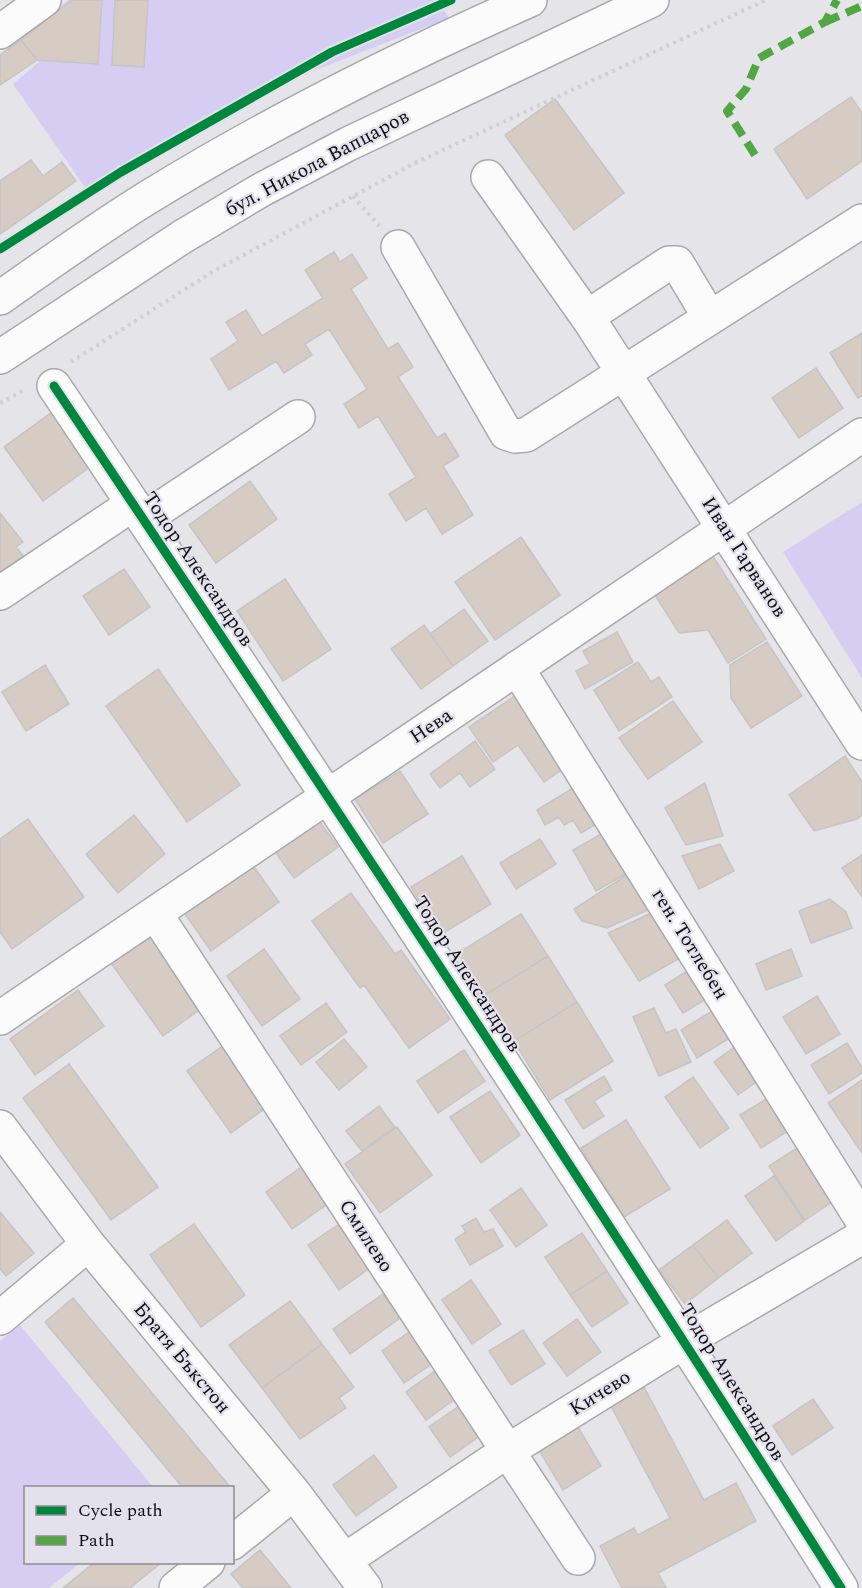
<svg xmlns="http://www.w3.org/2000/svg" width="862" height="1588" viewBox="0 0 862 1588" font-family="Spectral,serif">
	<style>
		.green { fill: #d6cdf2 }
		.building { fill: #d7ccc3; stroke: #c6c4c5; stroke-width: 1.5 }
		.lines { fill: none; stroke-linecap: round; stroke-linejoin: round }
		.minor-casing { stroke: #a9a9ad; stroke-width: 36 }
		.path { stroke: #d0d0d1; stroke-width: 4; stroke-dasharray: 3 4.5; stroke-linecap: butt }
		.minor { stroke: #fbfbfc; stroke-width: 33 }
		.quiet { stroke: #51a842; stroke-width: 8; stroke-dasharray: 15 8; stroke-linecap: butt }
		.cycleway-casing { stroke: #e3e1ec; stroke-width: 13 }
		.cycleway { stroke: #00873e; stroke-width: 9 }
		.labels { text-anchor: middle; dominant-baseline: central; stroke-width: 4.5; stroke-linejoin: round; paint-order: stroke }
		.street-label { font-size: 20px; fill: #0e0d11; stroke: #e3e1ec }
	</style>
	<rect width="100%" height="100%" fill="#e4e4e9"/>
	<path class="green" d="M69,0h368l12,18 -154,60 -206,115 -76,-109 26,-22 -19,-28z
		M862,502v176l-79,-126z
		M20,1325l133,162 -127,1v74l54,1 -31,25h-49v-247z"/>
	<path class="building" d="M72,0h30l-4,64 -61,-4 -16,-20z
		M115,0h33l-4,67 -32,-2z
		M21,40l16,20 -37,25v-30z
		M851,97l11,16v48l-55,38 -33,-50z
		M555,99l69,94 -50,37 -69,-95z
		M31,160l12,16 19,-14 14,19 -76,53v-53z
		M334,252l6,10 12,-8 15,24 -16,11 37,60 10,-6 15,24 -15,10 39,61 8,-5 14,23 -16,10 30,49 -31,19 -16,-26 -20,13 -17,-27 27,-17 -38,-61 -19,12 -15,-24 23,-15 -38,-60 -24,15 7,11 -28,18 -8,-12 -47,29 -18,-31 27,-18 -12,-19 20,-12 16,26 61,-38 -18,-28z
		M862,333v63l-4,2 -28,-45z
		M816,368l27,40 -44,30 -27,-40z
		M52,412l39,54 -48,35 -39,-54z
		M250,481l27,38 -61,44 -27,-38z
		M0,513l23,29 -7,5 8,10 -24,19z
		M521,537l39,58 -65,45 -40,-58z
		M707,547l59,92 -38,24 -20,-33 -29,3 -31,-49z
		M124,569l26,38 -41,28 -26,-39z
		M285,579l46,70 -48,32 -46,-70z
		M464,609l24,32 -35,25 -23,-32z
		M424,625l29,41 -32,23 -30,-40z
		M617,632l16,30 -48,27 -9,-18 14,-7 -7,-13z
		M767,642l35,54 -51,32 -20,-30 -1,-33z
		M638,662l13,20 8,-5 13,20 -53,34 -25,-41z
		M45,665l24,39 -43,27 -24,-39z
		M158,669l82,116 -53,37 -81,-116z
		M522,691l49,72 -27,19 -26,-37 -25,17 -24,-35z
		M673,701l29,41 -54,37 -29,-41z
		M475,741l20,28 -25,18 -10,-14 -20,15 -10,-14z
		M845,756l17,26v33l-5,4 -43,12 -25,-36z
		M400,771l28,43 -45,29 -28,-44z
		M581,783l22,37 -22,13 -8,-13 -9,5 -5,-8 -14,8 -8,-15z
		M705,783l18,53 -37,9 -21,-37z
		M314,814l24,33 -44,31 -24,-33z
		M134,815l31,39 -47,39 -32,-39z
		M28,819l56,78 -72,52 -12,-17v-93z
		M608,830l23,41 -35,20 -23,-41z
		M540,839l16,25 -40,25 -16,-26z
		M720,844l14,27 -35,18 -17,-33z
		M862,855v42l-20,-29z
		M246,856l33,46 -68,49 -33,-47z
		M462,856l29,48 -51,31 -29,-48z
		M633,871l24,35 -50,22 -25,-7 -8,-12z
		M351,893l44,61 6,-4 49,69 -41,29 -45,-63 -4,3 -48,-67z
		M830,899l16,13 6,16 -41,15 -12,-32z
		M658,910l31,43 -50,28 -31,-48z
		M521,914l27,42 -63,39 -27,-42z
		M155,932l51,73 -43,31 -52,-73z
		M264,949l36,50 -38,27 -35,-50z
		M791,949l11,27 -36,14 -10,-26z
		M548,956l29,46 -63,39 -29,-46z
		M695,966l18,29 -30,18 -18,-28z
		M78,990l26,36 -69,49 -25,-36z
		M817,996l23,38 -34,20 -23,-37z
		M577,1002l36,59 -63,39 -36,-59z
		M326,1003l21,29 -46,33 -21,-29z
		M722,1005l16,28 -41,25 -16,-28z
		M654,1008l12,25 10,-4 15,33 -32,14 -26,-59z
		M344,1039l23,28 -28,23 -23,-28z
		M227,1043l44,61 -40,29 -44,-62z
		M740,1043l24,33 -26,19 -24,-33z
		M847,1043l15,25v5l-33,21 -18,-29z
		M464,1050l21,31 -47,32 -21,-32z
		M69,1064l89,123 -47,33 -88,-122z
		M604,1076l8,14 -18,11 10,15 -21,13 -18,-29z
		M693,1077l36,51 -29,20 -35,-51z
		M862,1080v73l-34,-50z
		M490,1091l30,44 -39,28 -31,-46z
		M776,1093l20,33 -35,22 -21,-33z
		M379,1106l16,21 -33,24 -16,-20z
		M626,1120l44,69 -46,28 -43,-69z
		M397,1127l35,48 -52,38 -35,-49z
		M800,1146l35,54 -30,20 -36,-54z
		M310,1161l26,37 -44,31 -26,-37z
		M774,1176l30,45 -28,20 -31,-45z
		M521,1188l26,37 -31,22 -26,-37z
		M0,1212l34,41 -28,23 -6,-7z
		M476,1218l8,14 9,-3 10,17 -33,19 -15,-26 11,-7 -4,-6z
		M347,1219l30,44 -38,27 -31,-45z
		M727,1220l25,33 -34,25 -25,-33z
		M194,1224l51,71 -44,32 -51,-72z
		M582,1233l25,38 -37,24 -25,-38z
		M693,1245l25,33 -33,26 -26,-34z
		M607,1271l21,32 -36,24 -22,-32z
		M471,1280l30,44 -29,20 -30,-44z
		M383,1294l17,24 -50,36 -17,-25z
		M73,1298l158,190h-48l-138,-166z
		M290,1301l32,43 -60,44 -33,-43z
		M577,1319l24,33 -34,24 -24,-33z
		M419,1325l23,32 -38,26 -22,-32z
		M523,1330l22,34 -34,21 -22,-34z
		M322,1344l32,43 -15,11 7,10 -46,31 -38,-51z
		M446,1363l20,28 -40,29 -20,-28z
		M644,1387l60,113 32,-17 20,38 -98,52 8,15h-44l-22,-42 34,-18 4,7 32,-17 -60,-114z
		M813,1399l20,29 -41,27 -19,-29z
		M468,1400l20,30 -38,27 -21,-30z
		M575,1422l26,44 -38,24 -27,-45z
		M374,1455l23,32 -41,29 -23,-31z
		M260,1550l31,38h-48l-12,-14z
		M95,1562h66v1l-31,25h-67z"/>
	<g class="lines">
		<g class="minor-casing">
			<path id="minor" d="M0,32l44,-32
				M488,177l102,144
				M398,247l108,186 9,3 11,-1 336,-214
				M0,298c48,-34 97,-69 147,-100 122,-75 252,-140 383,-198
				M710,318l-33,-55h-8l-76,50 -3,8 272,422
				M0,357l182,-120 79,-47 87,-46 304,-144
				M54,386c267,398 531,797 787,1202
				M144,519l154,-102
				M0,593l133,-89
				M517,668l345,552
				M155,913l423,645
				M0,1018l862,-583
				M0,1127l88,117 206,249 71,95
				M0,1318l88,-74
				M232,1543l62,-50
				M345,1560l161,-108 179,-111 177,-104
				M176,1588l32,-26"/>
		</g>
		<path class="path" d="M353,196l26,30
			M71,362l141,-90 205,-110 349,-162
			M0,403l26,-14"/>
		<use href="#minor" class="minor"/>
		<path class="quiet" d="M825,22l37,-16
			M755,155l-28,-44 19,-22 13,-31 66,-36 12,-22"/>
		<g class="cycleway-casing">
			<path id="cycleway" d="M0,249l121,-77 211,-120 119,-52
				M54,386c267,398 531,797 787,1202"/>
		</g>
		<use href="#cycleway" class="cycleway"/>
	</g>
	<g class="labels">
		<g class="street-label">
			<text transform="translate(317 163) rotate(-28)">бул. Никола Вапцаров</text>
			<text transform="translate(744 557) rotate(57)">Иван Гарванов</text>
			<text transform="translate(198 569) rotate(56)">Тодор Александров</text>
			<text transform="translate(431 726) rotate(-34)">Нева</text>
			<text transform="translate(690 944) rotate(58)">ген. Тотлебен</text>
			<text transform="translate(467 974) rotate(57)">Тодор Александров</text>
			<text transform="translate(366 1236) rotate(57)">Смилево</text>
			<text transform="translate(182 1358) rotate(50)">Братя Бъкстон</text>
			<text transform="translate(732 1382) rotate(58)">Тодор Александров</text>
			<text transform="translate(600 1393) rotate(-32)">Кичево</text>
		</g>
	</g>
	<rect x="24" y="1486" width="210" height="78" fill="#e3e1ec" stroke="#8e8c94" stroke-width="1.5"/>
	<rect x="36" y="1506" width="30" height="9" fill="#00873e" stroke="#8e8c94" stroke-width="1.5"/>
	<text x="78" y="1516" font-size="18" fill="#0e0d11">Cycle path</text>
	<rect x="36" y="1536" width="30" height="9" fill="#51a842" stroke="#8e8c94" stroke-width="1.5"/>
	<text x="78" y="1546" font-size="18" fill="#0e0d11">Path</text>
</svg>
